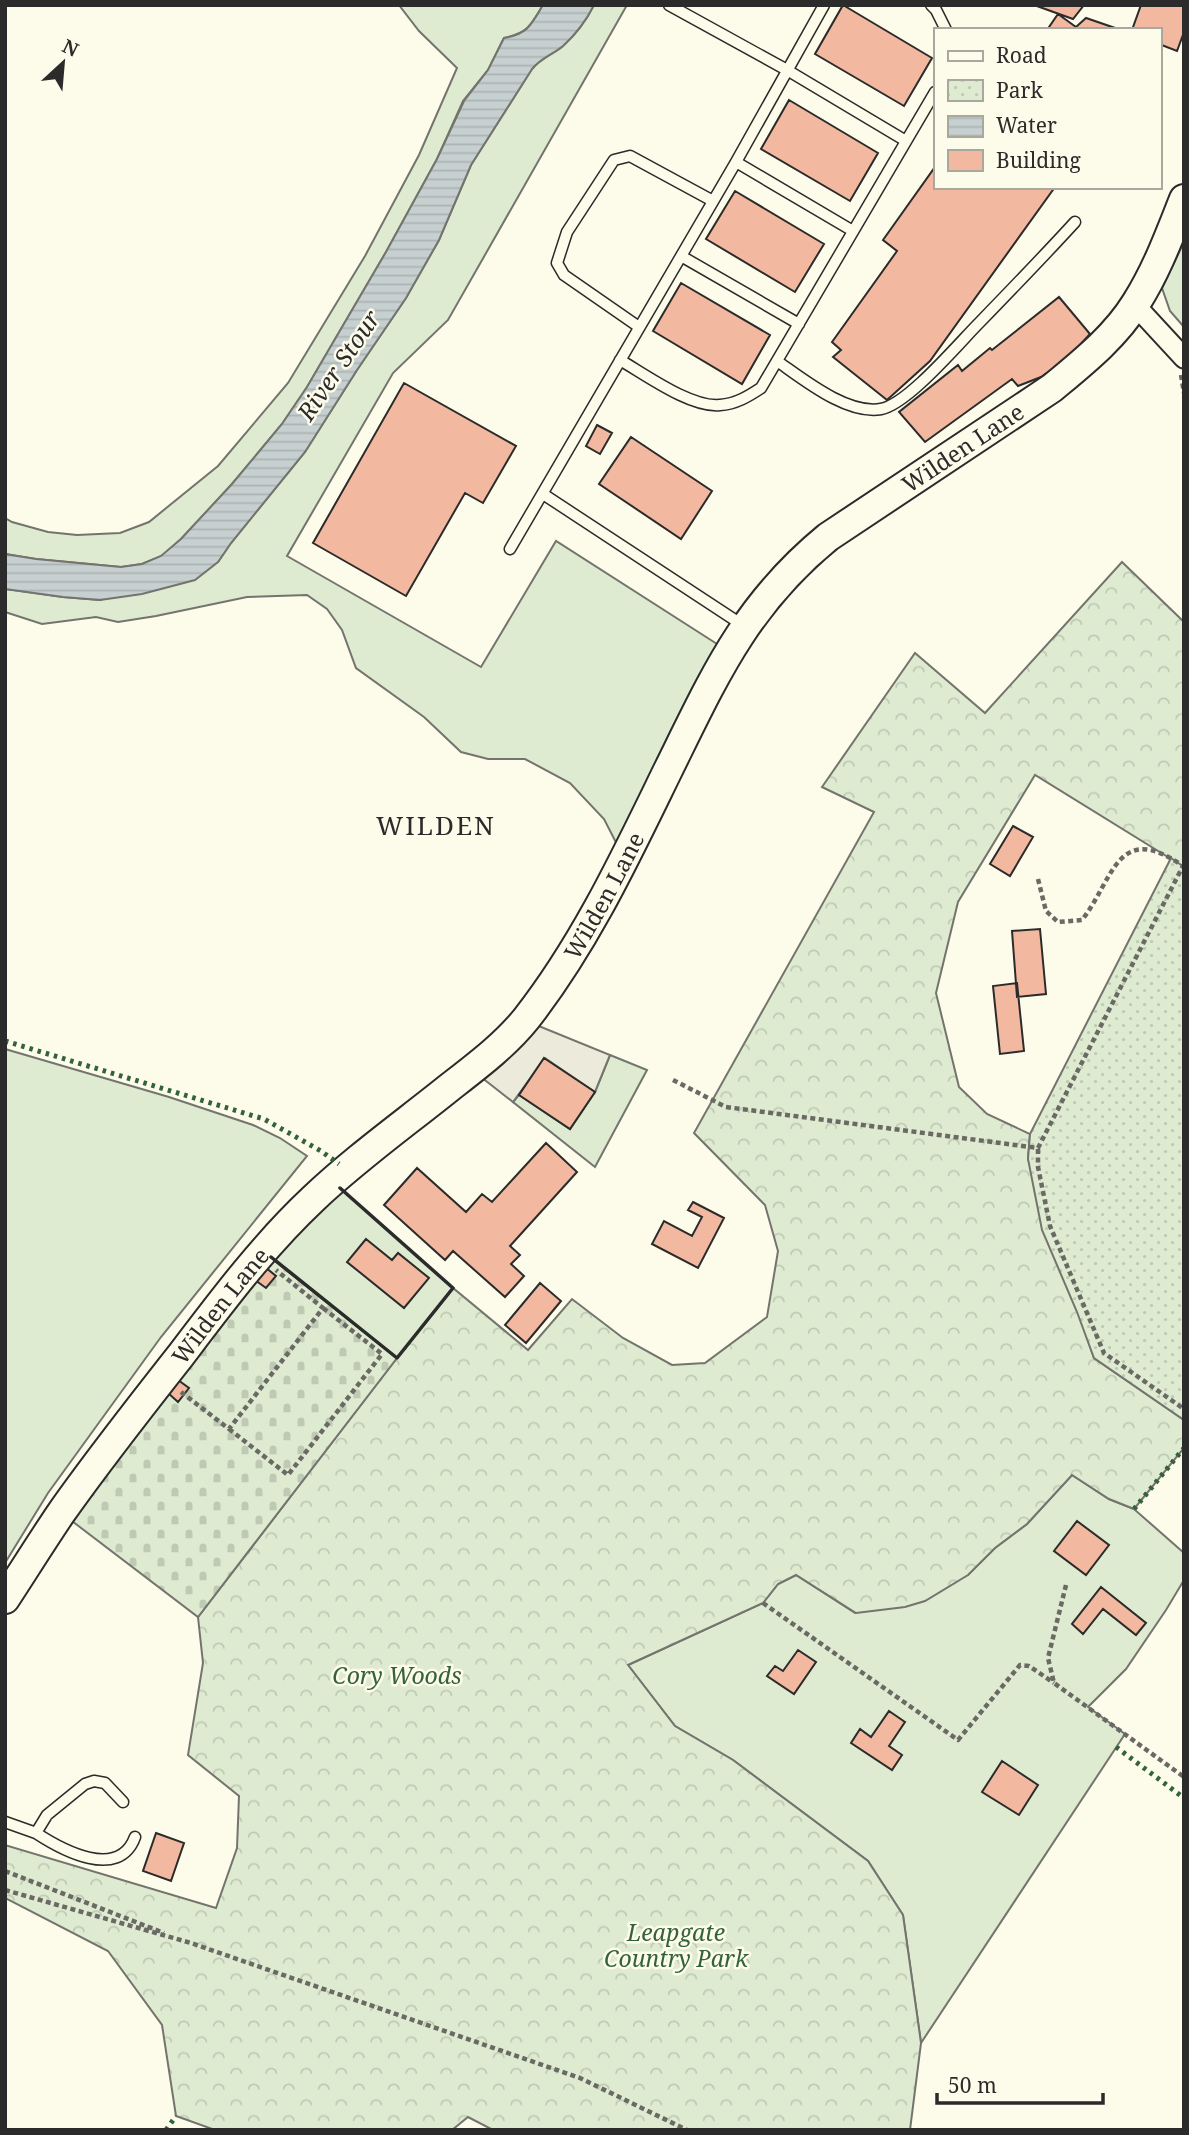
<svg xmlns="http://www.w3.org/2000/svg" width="1189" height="2135" viewBox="0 0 1189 2135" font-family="'Noto Serif',serif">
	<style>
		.green { fill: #deebd1; stroke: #74746e; stroke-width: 2 }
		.forest { fill: url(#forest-crowns); stroke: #74746e; stroke-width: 2 }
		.cemetery { fill: url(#cemetery-stones); stroke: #74746e; stroke-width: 2 }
		.park { fill: url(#park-dots); stroke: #74746e; stroke-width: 2 }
		.parking { fill: #eceadb; stroke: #74746e; stroke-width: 2 }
		.water { fill: url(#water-rules); stroke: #74746e; stroke-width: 2 }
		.building { fill: #f2b8a0; stroke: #2b2b2b; stroke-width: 2 }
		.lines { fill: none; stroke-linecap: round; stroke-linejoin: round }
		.lane-casing { stroke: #2b2b2b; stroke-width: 13 }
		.street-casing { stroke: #2b2b2b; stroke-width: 23 }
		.secondary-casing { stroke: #2b2b2b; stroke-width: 32 }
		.path { stroke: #6a6964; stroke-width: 4.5; stroke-dasharray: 5 3.5; stroke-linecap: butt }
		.lane { stroke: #fdfbea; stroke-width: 10 }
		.street { stroke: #fdfbea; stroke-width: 19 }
		.secondary { stroke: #fdfbea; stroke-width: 28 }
		.hedge { stroke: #34623c; stroke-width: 5; stroke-dasharray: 3.5 5; stroke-linecap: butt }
		.wall { stroke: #2b2b2b; stroke-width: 3.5 }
		.labels { text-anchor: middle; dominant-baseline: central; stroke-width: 5; stroke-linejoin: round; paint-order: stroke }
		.street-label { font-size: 23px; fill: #2b2b2b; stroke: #fdfbea }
		.park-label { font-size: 23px; font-style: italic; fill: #34623c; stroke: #fdfbea }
		.water-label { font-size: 24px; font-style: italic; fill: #2b2b2b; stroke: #fdfbea }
		.quarter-label { font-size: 26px; letter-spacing: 2px; fill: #2b2b2b; stroke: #fdfbea }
	</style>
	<defs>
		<pattern id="forest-crowns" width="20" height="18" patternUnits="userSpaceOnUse" patternTransform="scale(1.75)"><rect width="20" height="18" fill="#deebd1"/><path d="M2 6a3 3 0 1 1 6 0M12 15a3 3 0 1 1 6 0" fill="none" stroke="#bfcab4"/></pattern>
		<pattern id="cemetery-stones" width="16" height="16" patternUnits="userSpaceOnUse" patternTransform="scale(1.75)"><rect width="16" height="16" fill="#deebd1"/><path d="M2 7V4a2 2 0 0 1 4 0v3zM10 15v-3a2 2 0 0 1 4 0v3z" fill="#bfcab4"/></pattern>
		<pattern id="park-dots" width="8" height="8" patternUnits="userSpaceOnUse" patternTransform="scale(1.75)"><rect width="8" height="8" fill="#deebd1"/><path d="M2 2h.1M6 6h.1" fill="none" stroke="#bfcab4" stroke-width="1.8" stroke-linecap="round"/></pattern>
		<pattern id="water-rules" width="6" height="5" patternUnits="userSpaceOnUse" patternTransform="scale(1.75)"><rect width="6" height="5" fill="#c7d0d0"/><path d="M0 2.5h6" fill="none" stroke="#abb3b3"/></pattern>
	</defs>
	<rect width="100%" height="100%" fill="#fdfbea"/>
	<path class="green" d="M399,5h144c-12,20 -15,28 -39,33l-16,32 -25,31 -26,58 -51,93 -79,135 -25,37 -50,60 -51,55 -19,17 -20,8 -21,3 -85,-8 -31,-5v-36l7,4 36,10 29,3 43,-2 29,-11 69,-56 70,-83 77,-127 54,-101 38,-87 -38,-37z
		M594,5h33l-179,315 -55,53 -106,183 194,111 75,-126 172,110 -104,207 -20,-39 -34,-36 -45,-24h-37l-27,-7 -37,-35 -68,-49 -14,-38 -15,-21 -20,-14 -60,2 -91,19 -38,6 -22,-5 -54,7 -37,-12v-23l58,8 37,3 118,-38 13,-19 74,-91 52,-82 49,-72 33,-58 32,-75 61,-96c9,-11 20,-14 31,-23 12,-11 24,-27 31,-41z
		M1184,242v85l-14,-16 -8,-23z
		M5,1049l164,48 84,28 27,13 27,18 -146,181 -113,156 -43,70z
		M610,1055l37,15 -52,97 -82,-65 6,-7 51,34 25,-37z
		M332,1181l121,107 -56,70 -126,-100z
		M1072,1475l37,24 25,10 50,44v27l-18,30 -40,59 -38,38 37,27 -204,309 -18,-128 -35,-54 -135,-101 -58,-34 -47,-61 135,-62 15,-19 18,-9 59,38 113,-38 27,-27 32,-24z"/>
	<path class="forest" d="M1122,562l62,60v245l-149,-92 -77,127 -22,91 23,94 28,27 43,20 -2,25 66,199 90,62v28l-50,61 -25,-10 -37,-24 -45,49 -32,24 -27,27 -43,26 -20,6 -49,6 -60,-38 -18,9 -15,19 -135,62 47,61 58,34 135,101 35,54 18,128 -11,87h-417l-25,-13 -16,13h-237l-39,-14 -14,-91 -54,-74 -103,-53v-53l211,63 21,-60 2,-52 -51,-41 15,-92 -5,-46 199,-259 56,-70 75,62 44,-51 51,39 49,27 33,-2 62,-46 11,-66 -13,-46 -71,-72 180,-321 -52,-25 93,-134 70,60z"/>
	<path class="cemetery" d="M271,1258l126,100 -199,259 -130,-99z"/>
	<path class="park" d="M1171,858l13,9v553l-90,-62 -17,-46 -35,-82 -14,-71 2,-25z"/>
	<path class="parking" d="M524,1020l86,35 -15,37 -50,-34 -32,44 -41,-32z"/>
	<path class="water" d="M543,5h51c-7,14 -19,30 -31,41 -11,9 -22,12 -31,23l-61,96 -32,75 -33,58 -49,72 -52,82 -74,91 -13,19 -23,18 -53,14 -42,6 -37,-3 -58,-8v-35l31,5 85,8 21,-3 19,-8 20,-17 51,-55 50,-60 25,-37 79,-135 51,-93 27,-58 24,-31 16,-32c24,-4 27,-13 39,-33z"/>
	<path class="building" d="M843,5l89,53 -28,48 -89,-52z
		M1034,5h50l-11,14z
		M1141,5h43v27l-7,19 -18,-7v-14h-27z
		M1058,14l18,13 10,-9 35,12h-74z
		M789,100l89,53 -28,48 -89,-52z
		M935,167v20h120l-125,174 -43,39 -54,-43 8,-7 -9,-8 65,-91 -14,-11z
		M735,191l89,53 -29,48 -89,-53z
		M681,283l89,52 -28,49 -89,-53z
		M1059,297l31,37 -23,25 -26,18 -23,9 -6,-7 -87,63 -26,-30 59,-47 4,6 28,-23 2,2z
		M404,383l112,63 -33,57 -18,-10 -59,103 -93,-53z
		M597,425l15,8 -12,21 -14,-8z
		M631,437l81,54 -31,48 -82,-55z
		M1013,826l20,11 -23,39 -20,-12z
		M1040,929l6,65 -29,3 -5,-66z
		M1017,983l7,68 -24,3 -7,-68z
		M544,1058l51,34 -25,37 -51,-34z
		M546,1143l31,29 -67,74 10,9 -9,9 13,12 -19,21 -52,-46 -8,9 -61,-55 33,-37 49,44 16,-18 10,8z
		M693,1202l31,16 -26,50 -46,-24 12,-23 28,15 10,-19 -14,-7z
		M366,1239l26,21 6,-7 31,25 -25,30 -57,-46z
		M265,1267l11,9 -10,12 -11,-8z
		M540,1283l21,18 -35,42 -21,-18z
		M178,1380l11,8 -11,14 -10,-9z
		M1077,1521l32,24 -23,30 -32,-24z
		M1101,1587l45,36 -10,12 -33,-26 -20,25 -11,-10z
		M798,1650l18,12 -22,32 -27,-18 8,-10 8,5z
		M889,1711l16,11 -16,24 13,9 -10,15 -41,-27 9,-14 11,8z
		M1002,1761l36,24 -19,30 -37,-23z
		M156,1833l28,10 -13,38 -28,-10z"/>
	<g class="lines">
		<g class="lane-casing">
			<path id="lane" d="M669,5l118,65 119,71
				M931,5l5,5 10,20
				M736,162l117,69
				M681,256l118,68
				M639,327l-75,-52 -7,-12 10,-31 47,-72 16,-4 83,45
				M620,360c26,15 71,48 100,45 16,-1 29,-9 41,-17l174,-296
				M777,361c26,18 70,54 104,48 27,-5 78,-66 99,-87 32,-33 64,-66 95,-100
				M543,494l201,132
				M510,549l226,-387 88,-157
				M5,1822l31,11 11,-18 38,-31 9,-3 11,2 18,19
				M36,1833c26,17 83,48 99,4"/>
		</g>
		<g class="street-casing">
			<path id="street" d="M1135,305l49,53"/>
		</g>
		<g class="secondary-casing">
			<g id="secondary">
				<path id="s1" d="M5,1599c19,-29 37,-58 56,-86 38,-54 79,-106 120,-158 41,-54 82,-109 132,-156 42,-40 91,-75 137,-112 27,-21 55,-42 76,-68 59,-75 100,-163 142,-249 46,-93 77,-165 160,-233l224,-149c30,-25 63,-51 84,-85 21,-33 34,-69 48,-104"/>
			</g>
		</g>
		<path class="path" d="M1181,375l3,18
			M1038,879l8,32 12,11 24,-2c32,-41 35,-100 101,-54
			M673,1080l53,27 312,41 145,-282
			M1038,1149v18l12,59 54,127 80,56
			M181,1392l48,37 94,-121 -47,-38
			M229,1429l59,46 94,-121 -59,-46
			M1066,1585l-18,73 6,25 130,94
			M763,1603l195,137 62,-75 9,1 25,17
			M5,1871l159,62
			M5,1890l186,53 389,135 107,52"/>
		<use href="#lane" class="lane"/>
		<use href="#street" class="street"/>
		<use href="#secondary" class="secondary"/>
		<path class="hedge" d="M5,1041l259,78 57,32 18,13
			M1134,1509l50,-61
			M1116,1747l68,51
			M166,2130l10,-14"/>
		<path class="wall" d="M271,1257l126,101 56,-70 -113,-100"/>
	</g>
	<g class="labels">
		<g class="street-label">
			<text stroke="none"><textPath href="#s1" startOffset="1519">Wilden Lane</textPath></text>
			<text stroke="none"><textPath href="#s1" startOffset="931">Wilden Lane</textPath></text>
			<text stroke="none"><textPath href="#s1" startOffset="364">Wilden Lane</textPath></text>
		</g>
		<g class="park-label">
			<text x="397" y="1675">Cory Woods</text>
			<text x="676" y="1932">Leapgate<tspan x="676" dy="26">Country Park</tspan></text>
		</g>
		<g class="water-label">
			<text transform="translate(338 365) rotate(-56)">River Stour</text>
		</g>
		<g class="quarter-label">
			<text x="436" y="825">WILDEN</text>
		</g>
	</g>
	<rect width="1189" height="2135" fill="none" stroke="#2b2b2b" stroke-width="14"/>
	<rect x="934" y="28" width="228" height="161" fill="#fdfbea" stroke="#a9a89e" stroke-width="2"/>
	<rect x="948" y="51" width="35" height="10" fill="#fdfbea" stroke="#a9a89e" stroke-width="2"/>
	<text x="996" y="63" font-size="21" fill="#2b2b2b">Road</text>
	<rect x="948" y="80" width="35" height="21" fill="url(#park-dots)" stroke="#a9a89e" stroke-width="2"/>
	<text x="996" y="98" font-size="21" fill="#2b2b2b">Park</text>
	<rect x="948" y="116" width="35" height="21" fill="url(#water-rules)" stroke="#a9a89e" stroke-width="2"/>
	<text x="996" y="133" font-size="21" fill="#2b2b2b">Water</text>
	<rect x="948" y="150" width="35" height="21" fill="#f2b8a0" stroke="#a9a89e" stroke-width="2"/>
	<text x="996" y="168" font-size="21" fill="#2b2b2b">Building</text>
	<g transform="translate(63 63) rotate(26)" stroke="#fdfbea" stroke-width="5" paint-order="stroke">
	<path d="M0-5L12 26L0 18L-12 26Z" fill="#2b2b2b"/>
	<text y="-10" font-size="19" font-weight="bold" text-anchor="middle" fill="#2b2b2b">N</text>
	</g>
	<path d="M937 2093v10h166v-10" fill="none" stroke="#2b2b2b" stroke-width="3.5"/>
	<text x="948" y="2093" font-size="21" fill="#2b2b2b" stroke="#fdfbea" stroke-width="5" paint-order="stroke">50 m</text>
</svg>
